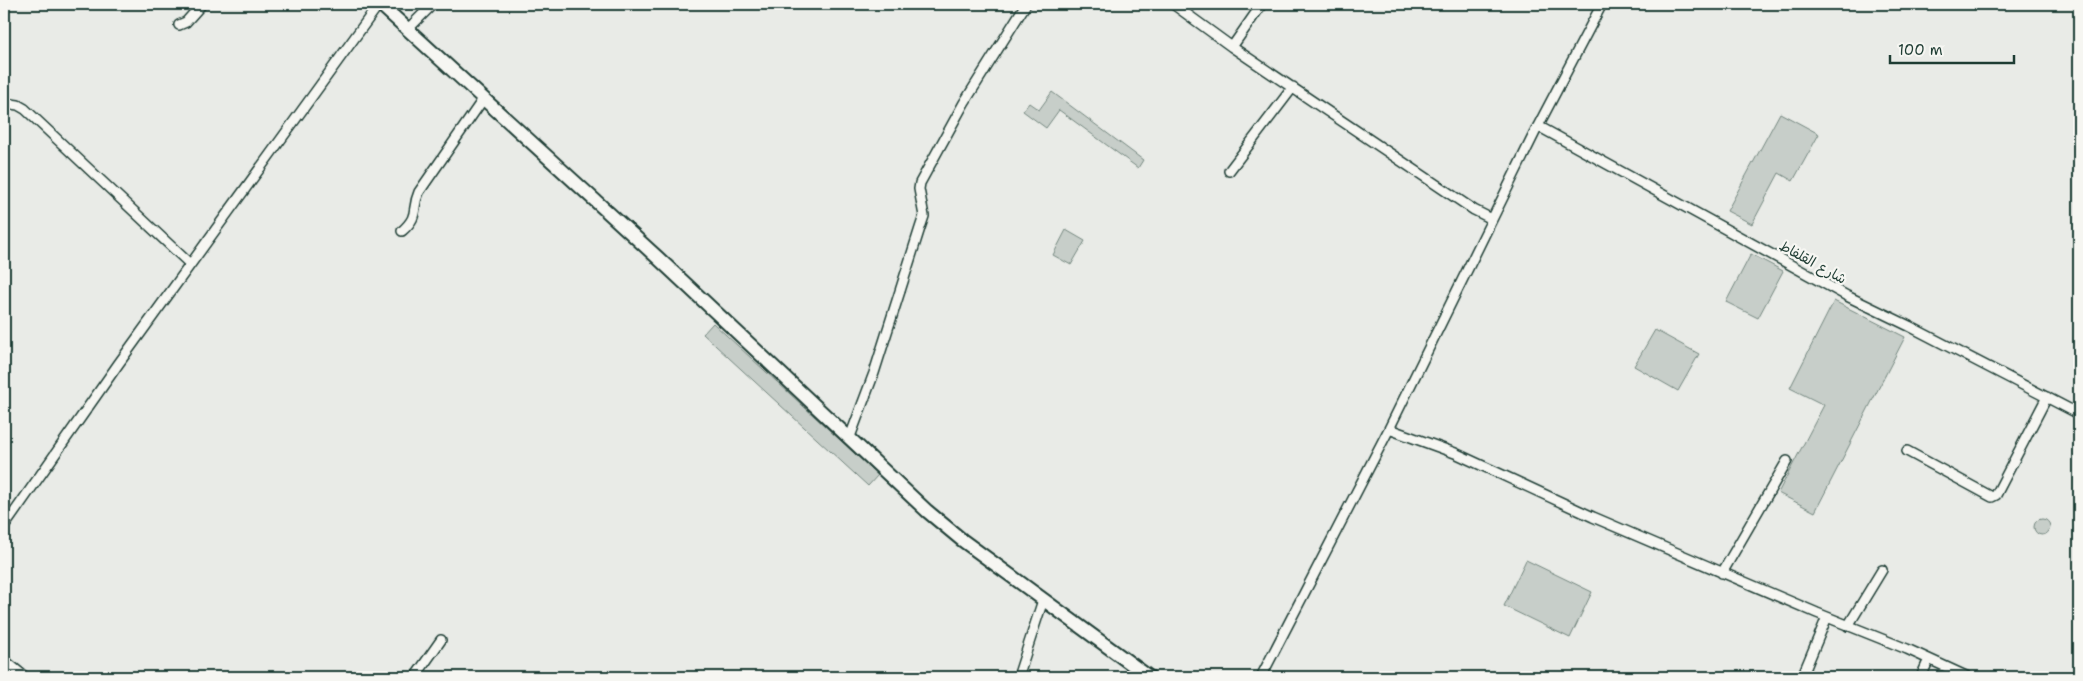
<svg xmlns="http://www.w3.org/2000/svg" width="2083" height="681" viewBox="0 0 2083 681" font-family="'Shantell Sans','Playpen Sans Arabic',sans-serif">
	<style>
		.green { fill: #c7cec9; stroke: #73867e }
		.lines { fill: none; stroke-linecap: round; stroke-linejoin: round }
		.street-casing { stroke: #1f3d34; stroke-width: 12 }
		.secondary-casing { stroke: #1f3d34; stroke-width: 16 }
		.street { stroke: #f6f6f2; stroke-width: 9 }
		.secondary { stroke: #f6f6f2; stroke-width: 12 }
		.labels { text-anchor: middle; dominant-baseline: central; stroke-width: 4.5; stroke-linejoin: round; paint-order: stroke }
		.street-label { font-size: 14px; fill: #1f3d34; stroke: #f6f6f2 }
	</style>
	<rect width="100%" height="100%" fill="#e9ebe7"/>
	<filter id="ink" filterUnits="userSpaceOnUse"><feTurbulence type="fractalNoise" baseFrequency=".02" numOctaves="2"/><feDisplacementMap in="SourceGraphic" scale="10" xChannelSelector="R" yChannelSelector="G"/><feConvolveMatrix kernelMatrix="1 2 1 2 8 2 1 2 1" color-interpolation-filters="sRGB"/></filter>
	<g filter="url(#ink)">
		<path class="green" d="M1052,92l91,68 -5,8 -79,-58 -13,18 -23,-17 6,-8 10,7z
			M1780,113l39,21 -26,47 -14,-8 -27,51 -25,-13z
			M1066,230l19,11 -14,24 -18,-10z
			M1751,254l32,17 -25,47 -32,-16z
			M1834,301l71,36 -90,175 -37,-19 46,-88 -34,-17z
			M713,323l165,152 -10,11 -165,-152z
			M1655,330l44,24 -21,37 -44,-25z
			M2034 527a8 8 0 1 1 16 0a8 8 0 1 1-16 0Z
			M1526,560l66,32 -22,46 -66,-32z"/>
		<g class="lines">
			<g class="street-casing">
				<path id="street" d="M1173,4l59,43 242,163 18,9
					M179,25l7,-3 16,-18
					M408,29l25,-25
					M1232,47l30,-43
					M4,103l14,2 7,4 165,155
					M1538,126l309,170 62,30 170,88
					M1229,171l64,-84
					M402,231c18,-16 9,-21 17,-39l65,-94
					M1389,429l66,24 138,64 224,96 90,36 61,28
					M850,437l24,-64 46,-145 4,-12 -5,-27 1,-6 44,-80 62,-99
					M1907,451l85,46 4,-2 51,-98
					M4,527l115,-164 260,-359
					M1722,573l65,-112
					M1848,626l34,-56
					M4,660l21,17
					M415,677l26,-37
					M1018,677l25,-77
					M1261,677l128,-248 149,-303 64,-122
					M1802,677l25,-60
					M1921,677l8,-18"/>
			</g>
			<g class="secondary-casing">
				<path id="secondary" d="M380,4l278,254 269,253 35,29 187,137"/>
			</g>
			<use href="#street" class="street"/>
			<use href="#secondary" class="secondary"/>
		</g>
	</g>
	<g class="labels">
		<g class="street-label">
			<text transform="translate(1813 262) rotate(29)">شارع القلفاط</text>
		</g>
	</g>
	<rect width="2083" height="681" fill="none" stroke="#f6f6f2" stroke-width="20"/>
	<rect x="10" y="10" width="2063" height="661" fill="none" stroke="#1f3d34" stroke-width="2" filter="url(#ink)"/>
	<path d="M1890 55v8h124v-8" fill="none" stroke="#1f3d34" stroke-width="2.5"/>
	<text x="1898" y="55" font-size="15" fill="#1f3d34" stroke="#f6f6f2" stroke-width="4" paint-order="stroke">100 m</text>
</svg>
